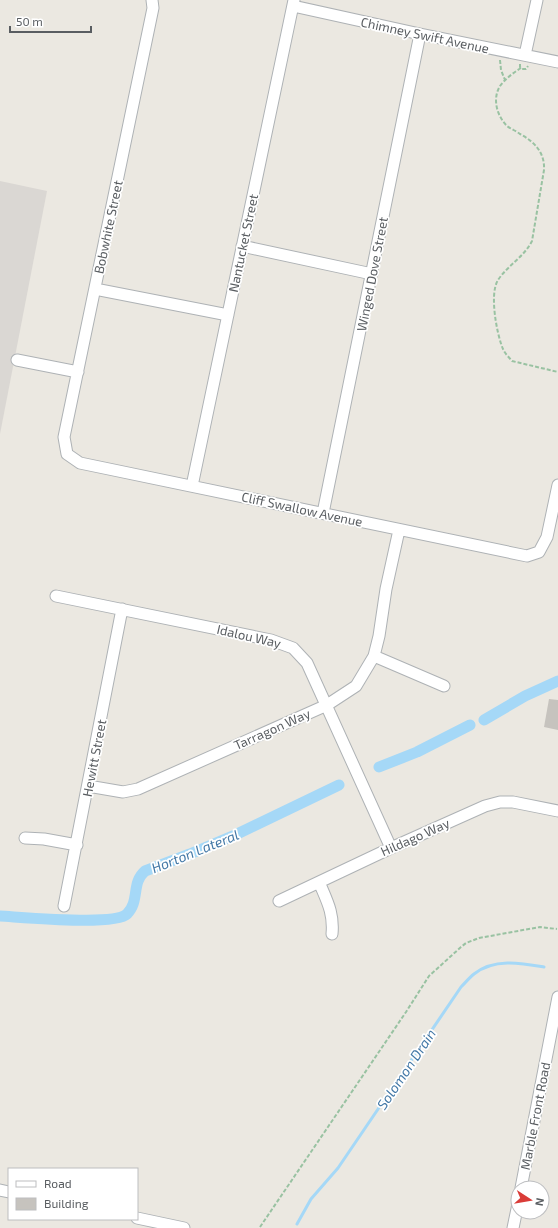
<svg xmlns="http://www.w3.org/2000/svg" width="558" height="1228" viewBox="0 0 558 1228" font-family="'Exo 2',sans-serif">
	<style>
		.industrial { fill: #dad7d3 }
		.lines { fill: none; stroke-linecap: round; stroke-linejoin: round }
		.stream { stroke: #a5d8f7; stroke-width: 3 }
		.canal { stroke: #a5d8f7; stroke-width: 11 }
		.building { fill: #c6c3be }
		.minor-casing { stroke: #aeb2b5; stroke-width: 13 }
		.path { stroke: #99c2a2; stroke-width: 2; stroke-dasharray: 4 2; stroke-linecap: butt }
		.minor { stroke: #fff; stroke-width: 11 }
		.labels { text-anchor: middle; dominant-baseline: central; stroke-width: 3.5; stroke-linejoin: round; paint-order: stroke }
		.street-label { font-size: 13px; fill: #595d61; stroke: #fff }
		.water-label { font-size: 14px; font-style: italic; fill: #4479a7; stroke: #fff }
	</style>
	<rect width="100%" height="100%" fill="#ebe8e1"/>
	<path class="industrial" d="M0,181l47,10 -47,243z"/>
	<g class="lines">
		<path class="stream" d="M297,1224l14,-25 27,-31 123,-181c4,-4 8,-9 13,-13 20,-16 47,-11 70,-7"/>
		<path class="canal" d="M484,720l41,-24 33,-15
			M379,767l38,-15 53,-27
			M0,916c20,1 115,10 127,-2 13,-13 4,-31 18,-43l45,-17 45,-19 104,-50"/>
	</g>
	<path class="building" d="M549,699l9,1v30l-14,-3z"/>
	<g class="lines">
		<g class="minor-casing">
			<path id="minor" d="M152,0l1,8 -89,429 3,17 13,9 447,93 12,-4 8,-15 11,-52
				M293,6l127,28 138,28
				M525,55l12,-55
				M242,246l130,28
				M95,289l133,26
				M17,360l61,12
				M192,486l102,-486
				M323,513l97,-479
				M56,596l215,44 22,8 14,15 84,185
				M374,656l70,30
				M88,786l35,6 15,-3 189,-84 29,-19 18,-30 5,-20 7,-47 13,-59
				M25,838l19,1 33,6
				M319,882c8,19 15,31 13,52
				M279,901l112,-53 94,-42 15,-4h13l45,9
				M64,906l58,-297
				M521,1188l37,-191
				M0,1190l9,2
				M137,1218l47,10
				M513,1228l5,-24"/>
		</g>
		<path class="path" d="M500,60l1,10 4,10
			M520,64v3l2,2h4l2,-3
			M521,68c-8,5 -16,11 -21,18 -8,13 -3,30 7,40 4,3 9,5 13,8 15,8 25,19 24,36l-12,71c-8,16 -24,24 -34,39 -9,14 -1,55 5,69 2,5 6,8 9,12l46,11
			M260,1227l146,-215 23,-36 32,-29 5,-4 13,-5 61,-11 17,2"/>
		<use href="#minor" class="minor"/>
	</g>
	<g class="labels">
		<g class="street-label">
			<text transform="translate(425 35) rotate(12)">Chimney Swift Avenue</text>
			<text transform="translate(108 227) rotate(-78)">Bobwhite Street</text>
			<text transform="translate(243 243) rotate(-78)">Nantucket Street</text>
			<text transform="translate(372 274) rotate(-79)">Winged Dove Street</text>
			<text transform="translate(302 509) rotate(12)">Cliff Swallow Avenue</text>
			<text transform="translate(249 636) rotate(13)">Idalou Way</text>
			<text transform="translate(272 729) rotate(-24)">Tarragon Way</text>
			<text transform="translate(94 758) rotate(-79)">Hewitt Street</text>
			<text transform="translate(415 837) rotate(-24)">Hildago Way</text>
			<text transform="translate(535 1116) rotate(-79)">Marble Front Road</text>
		</g>
		<g class="water-label">
			<text transform="translate(195 851) rotate(-22)">Horton Lateral</text>
			<text transform="translate(406 1069) rotate(-56)">Solomon Drain</text>
		</g>
	</g>
	<rect x="8" y="1168" width="130" height="52" fill="#ffffff" stroke="#bdbec0"/>
	<rect x="16" y="1181" width="20" height="6" fill="#ffffff" stroke="#bdbec0"/>
	<text x="44" y="1188" font-size="12" fill="#595d61">Road</text>
	<rect x="16" y="1198" width="20" height="12" fill="#c6c3be" stroke="#bdbec0"/>
	<text x="44" y="1208" font-size="12" fill="#595d61">Building</text>
	<g transform="translate(530 1200) rotate(102)"><circle r="19" fill="#ffffff" stroke="#bdbec0"/>
	<path d="M0-3L7 15L0 10L-7 15Z" fill="#da3c38"/>
	<text y="-6" font-size="11" font-weight="bold" text-anchor="middle" fill="#595d61">N</text>
	</g>
	<path d="M10 26v6h81v-6" fill="none" stroke="#595d61" stroke-width="2"/>
	<text x="16" y="26" font-size="12" fill="#595d61" stroke="#ffffff" stroke-width="3" paint-order="stroke">50 m</text>
</svg>
